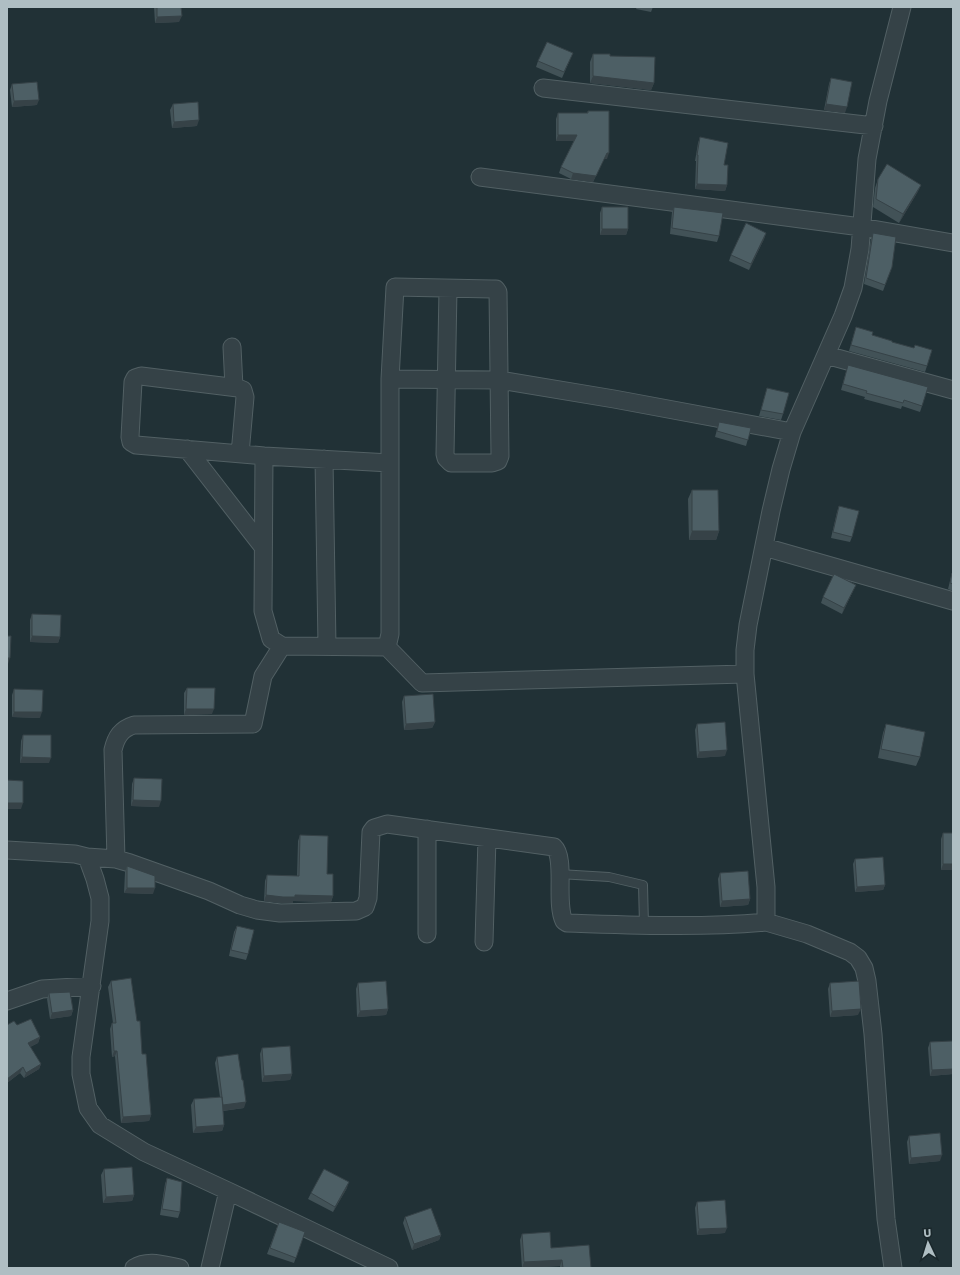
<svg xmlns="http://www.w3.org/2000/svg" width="960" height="1275" viewBox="0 0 960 1275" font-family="Poppins,sans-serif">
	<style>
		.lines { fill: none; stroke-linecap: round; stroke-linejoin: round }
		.service-casing { stroke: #526064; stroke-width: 10 }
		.minor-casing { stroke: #526064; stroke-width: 19 }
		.service { stroke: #354247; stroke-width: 8 }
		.minor { stroke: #354247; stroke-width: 17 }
		.wall { fill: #425257 }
		.shaded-wall { fill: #364247 }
		.building { fill: #4d5f65; stroke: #364247 }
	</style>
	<rect width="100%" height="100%" fill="#213136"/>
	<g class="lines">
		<g class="service-casing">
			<path id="service" d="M559,874l50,3 34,8 1,40"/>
		</g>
		<g class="minor-casing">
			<path id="minor" d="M543,88l331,38
				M480,177l381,50 92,16
				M232,347l2,40
				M826,355l127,35
				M390,379l109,1 115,19 178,33
				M187,449l76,98
				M240,454l5,-57 -2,-7 -5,-2 -97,-12 -6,2 -2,4 -3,55 1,5 5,3 128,11 126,7
				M264,456l-1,155 8,28 11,7
				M324,459l3,187
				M764,547l189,54
				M387,647l3,-13v-255l5,-92 97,2h4l2,3 2,164 -2,5 -6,2h-41l-5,-5 -1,-4 3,-165
				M7,850l68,4 12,3 8,22 5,19v23l-19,136v17l7,34 12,17 44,27 84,39 161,77
				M87,857l29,2 14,4 79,28 31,14 17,5 23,3 76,-2 9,-4 3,-9 3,-66 3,-4 13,-4 167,23c12,11 1,56 10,74l3,2c67,2 133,5 199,-1v-35l-21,-213v-24l3,-25 23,-114 10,-42 11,-37 51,-116 10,-28 7,-39 7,-90 11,-58 24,-94
				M116,859l-3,-109c3,-13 8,-21 21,-25l119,-1 10,-48 19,-30 105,1 35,36 323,-9
				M766,922l41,12 43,18 8,6 6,10 3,13 6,53 13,185 7,49
				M427,934v-105
				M484,942l3,-104
				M7,1001l35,-12 50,-3
				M134,1268c14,-9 30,-3 46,0
				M210,1268l18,-77"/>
		</g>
		<use href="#service" class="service"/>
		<use href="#minor" class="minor"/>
	</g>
	<path class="wall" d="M154,7h27l-2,15 -24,1z
		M637,7h16l-2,5 -15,-3z
		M573,53l-11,25 -26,-11 2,-6z
		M593,54l17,2 44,27 -3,7 -61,-7v-21z
		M831,78l14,35 -21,-3 5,-26z
		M12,84l25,21 -25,2 -2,-17z
		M173,104l24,22 -25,2 -2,-18z
		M588,111l19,48h-3l-11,23 -22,-3 -12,-6 2,-6 13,-26h-18v-22l2,-6h29z
		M700,137l24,28 3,20 -2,6 -30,-2 1,-28h-1l3,-18z
		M878,179l43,6 -4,8 -18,30 -26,-16 2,-19z
		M602,207l26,22 -2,6h-26v-22z
		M674,207l45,29 -2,6 -47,-8 2,-22z
		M766,233l-2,6 -15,31 -20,-9 2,-6z
		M873,233l19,34 -9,24 -19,-7 7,-45z
		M856,327l16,8 20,7 35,24 -2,6 -76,-21z
		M848,365l74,41 -2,6 -18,-6 -1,3 -37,-10 1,-2 -24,-7z
		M767,388l16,26 -2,6 -22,-4z
		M719,422l32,6 -5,18 -31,-9z
		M692,490l27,41 -3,9h-27l-1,-41z
		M839,506l13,31 -2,5 -19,-4 6,-26z
		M952,573h1v18l-5,-2z
		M853,591l-11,23 -21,-11 2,-6z
		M32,614l28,23 -2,6 -28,-1v-22z
		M187,688l25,26 -28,1v-22z
		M14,689l26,29 -28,-1v-22z
		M404,696l31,26 -3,6 -28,2 -2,-28z
		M697,724l28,32 -28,2 -2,-28z
		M886,724l34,33 -4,9 -38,-8 5,-25z
		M23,735l26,28h-29l1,-22z
		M134,778l25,29 -28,-1 1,-22z
		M943,833l10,37h-12v-31z
		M300,835l27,39 6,22 -2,6 -38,-1v2h-12l-17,-2 1,-20 2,-6 30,1 1,-35z
		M855,859l30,26 -2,5 -28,2 -2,-28z
		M127,866l26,28 -29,-1 1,-21z
		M720,873l30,26 -2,6 -28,2 -2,-28z
		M237,926l11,28 -2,6 -17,-4 5,-24z
		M111,981l26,40 14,94 -2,6 -28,2 -6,-67 -3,1 -2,-28 2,-6h1l-5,-36z
		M358,983l30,26 -2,6 -29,2 -1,-28z
		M830,983l28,32 -28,2 -2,-28z
		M953,987v20l-1,-17z
		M49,993l24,17 -2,6 -21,3 -3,-20z
		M7,1025h10l23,12 -2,6 -8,4 11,17 -2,5 -15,9 -4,-5 -13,10z
		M953,1041v33l-23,2 -2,-28 2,-6z
		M262,1048l30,26 -2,6 -28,2 -2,-28z
		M217,1057l27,51 -21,3 1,14 -2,6 -29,2 -2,-28 3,-6 26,-2 -5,-34z
		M909,1136l31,25 -31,3 -2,-22z
		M104,1169l30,26 -2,6 -29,2 -2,-28z
		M167,1178l13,34 -2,6 -18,-3 5,-31z
		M347,1188l-14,24 -25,-13 3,-6z
		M697,1202l28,31 -28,2 -2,-27z
		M405,1217l36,18 -2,5 -27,10 -9,-27z
		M279,1222l26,10 -11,31 -27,-9z
		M522,1234l69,34h-31v-2l-38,2 -2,-28z"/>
	<path class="shaded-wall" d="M182,16l-3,6 -24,1 2,-6z
		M593,76l61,7 -3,7 -61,-7z
		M39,100l-2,5 -25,2 2,-6z
		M826,104l21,3 -2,6 -21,-3z
		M199,120l-2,6 -25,2 2,-6z
		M558,135h19l-2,6h-19z
		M607,153h2l-2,6h-3l-11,23 -22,-3 2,-6z
		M697,184l30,1 -2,6 -30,-2z
		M921,185l-4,8 -18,30 4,-9z
		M602,229h26l-2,6h-26z
		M766,233l-2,6 -15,31 2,-6z
		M692,531h27l-3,9h-27z
		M856,585l-3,6 -11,23 2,-6z
		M32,636l28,1 -2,6 -28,-1z
		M7,658h3l-2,6h-1z
		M186,709h28l-2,5 -28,1z
		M14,712h28l-2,6 -28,-1z
		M435,722l-3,6 -28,2 2,-6z
		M727,750l-2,6 -28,2 2,-6z
		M22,757l29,1 -2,5h-29z
		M133,800l28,1 -2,6 -28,-1z
		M7,803h16l-2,6h-14z
		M943,864h10v6h-12z
		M885,885l-2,5 -28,2 2,-5z
		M127,888h28l-2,6 -29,-1z
		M266,895h29l38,1 -2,6 -38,-1v2h-12l-17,-2z
		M750,899l-2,6 -28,2 2,-6z
		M388,1009l-2,6 -29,2 3,-6z
		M861,1009l-3,6 -28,2 2,-6z
		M73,1010l-2,6 -21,3 2,-6z
		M40,1037l-2,6 -12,6 2,-6z
		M114,1051h3l-2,5 -3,1z
		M41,1064l-2,5 -15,9 2,-5z
		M23,1067l-3,6 -13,10v-4z
		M953,1069v5l-23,2 2,-6z
		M292,1074l-2,6 -28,2 2,-6z
		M246,1102l-2,6 -23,3 2,-6z
		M151,1115l-2,6 -28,2 2,-6z
		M224,1125l-2,6 -29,2 3,-6z
		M942,1155l-2,6 -31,3 2,-6z
		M349,1182l-2,6 -14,24 2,-5z
		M134,1195l-2,6 -29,2 3,-6z
		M727,1228l-2,5 -28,2 2,-6z
		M441,1235l-2,5 -27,10 2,-6z
		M562,1260l-2,6 -38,2 2,-6z"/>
	<path class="building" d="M157,7h24l1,9 -25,1z
		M547,42l26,11 -9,19 -26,-11z
		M593,54h17v2l45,1 -1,26 -61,-7z
		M831,78l21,4 -5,25 -21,-3z
		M37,82l2,18 -25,1 -2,-17z
		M198,102l1,18 -25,2 -1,-18z
		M588,111h21v42h-2l-11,23 -23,-3 -12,-6 16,-32h-19v-22h30z
		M700,137l28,6 -4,22h4l-1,20 -30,-1 1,-29h-1z
		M887,164l34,21 -18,29 -27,-15 2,-20z
		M602,207h26v22h-26z
		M674,207l49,6 -4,23 -47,-8z
		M746,223l20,10 -15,31 -20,-9z
		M873,233l23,4 -4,30 -7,18 -19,-7z
		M856,327l17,5 -1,3 20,6v1l22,6 1,-3 17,5 -5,16 -76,-21z
		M848,365l80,22 -6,19 -18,-6 -1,3 -37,-10 1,-2 -24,-7z
		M767,388l22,5 -6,21 -22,-4z
		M719,422l32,6 -3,12 -31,-9z
		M692,490h26l1,41h-27z
		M839,506l20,5 -7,26 -19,-5z
		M952,573h1v11l-3,-1z
		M834,574l22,11 -12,23 -21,-11z
		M32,614l29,1 -1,22 -28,-1z
		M7,636h4l-1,22h-3z
		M187,688h28l-1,21h-28z
		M14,689l29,1 -1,22h-28z
		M433,694l2,28 -29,2 -2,-28z
		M725,722l2,28 -28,2 -2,-28z
		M886,724l39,8 -5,25 -39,-8z
		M23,735h28v23l-29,-1z
		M134,778l28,1 -1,22 -28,-1z
		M7,780l16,1v22h-16z
		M943,833h10v31h-10z
		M300,835l28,1 -1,38h6v22l-38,-1v2h-12l-17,-2 1,-20 32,1z
		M883,857l2,28 -28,2 -2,-28z
		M127,866l28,10v12h-28z
		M748,871l2,28 -28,2 -2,-28z
		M237,926l17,4 -6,24 -17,-4z
		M131,978l6,43h3l2,33h4l5,61 -28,2 -6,-66h-3l-2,-28h4l-5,-42z
		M386,981l2,28 -28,2 -2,-28z
		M859,981l2,28 -29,2 -2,-28z
		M70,992l3,18 -21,3 -3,-20z
		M31,1019l9,18 -12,6 13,21 -15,9 -3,-6 -16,12v-54l7,-4 3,4z
		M953,1041v28l-21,1 -2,-28z
		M290,1046l2,28 -28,2 -2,-28z
		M238,1054l4,26h1l3,22 -23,3 -6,-48z
		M222,1097l2,28 -28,2 -2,-28z
		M940,1133l2,22 -31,3 -2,-22z
		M132,1167l2,28 -28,2 -2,-28z
		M324,1169l25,13 -14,25 -24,-14z
		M167,1178l15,4 -2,30 -18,-3z
		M725,1200l2,28 -28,1 -2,-27z
		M431,1208l10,27 -27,9 -9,-27z
		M279,1222l26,10 -9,26 -26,-10z
		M550,1232l1,16 38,-3 2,23h-28l-1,-8 -38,2 -2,-28z"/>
	<rect width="960" height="1275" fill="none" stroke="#afbec3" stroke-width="16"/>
	<g transform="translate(928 1243) rotate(356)" stroke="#1a272b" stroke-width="3" paint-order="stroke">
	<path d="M0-3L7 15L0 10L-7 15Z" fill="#afbec3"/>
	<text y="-6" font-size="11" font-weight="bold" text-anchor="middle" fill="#afbec3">U</text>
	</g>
</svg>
